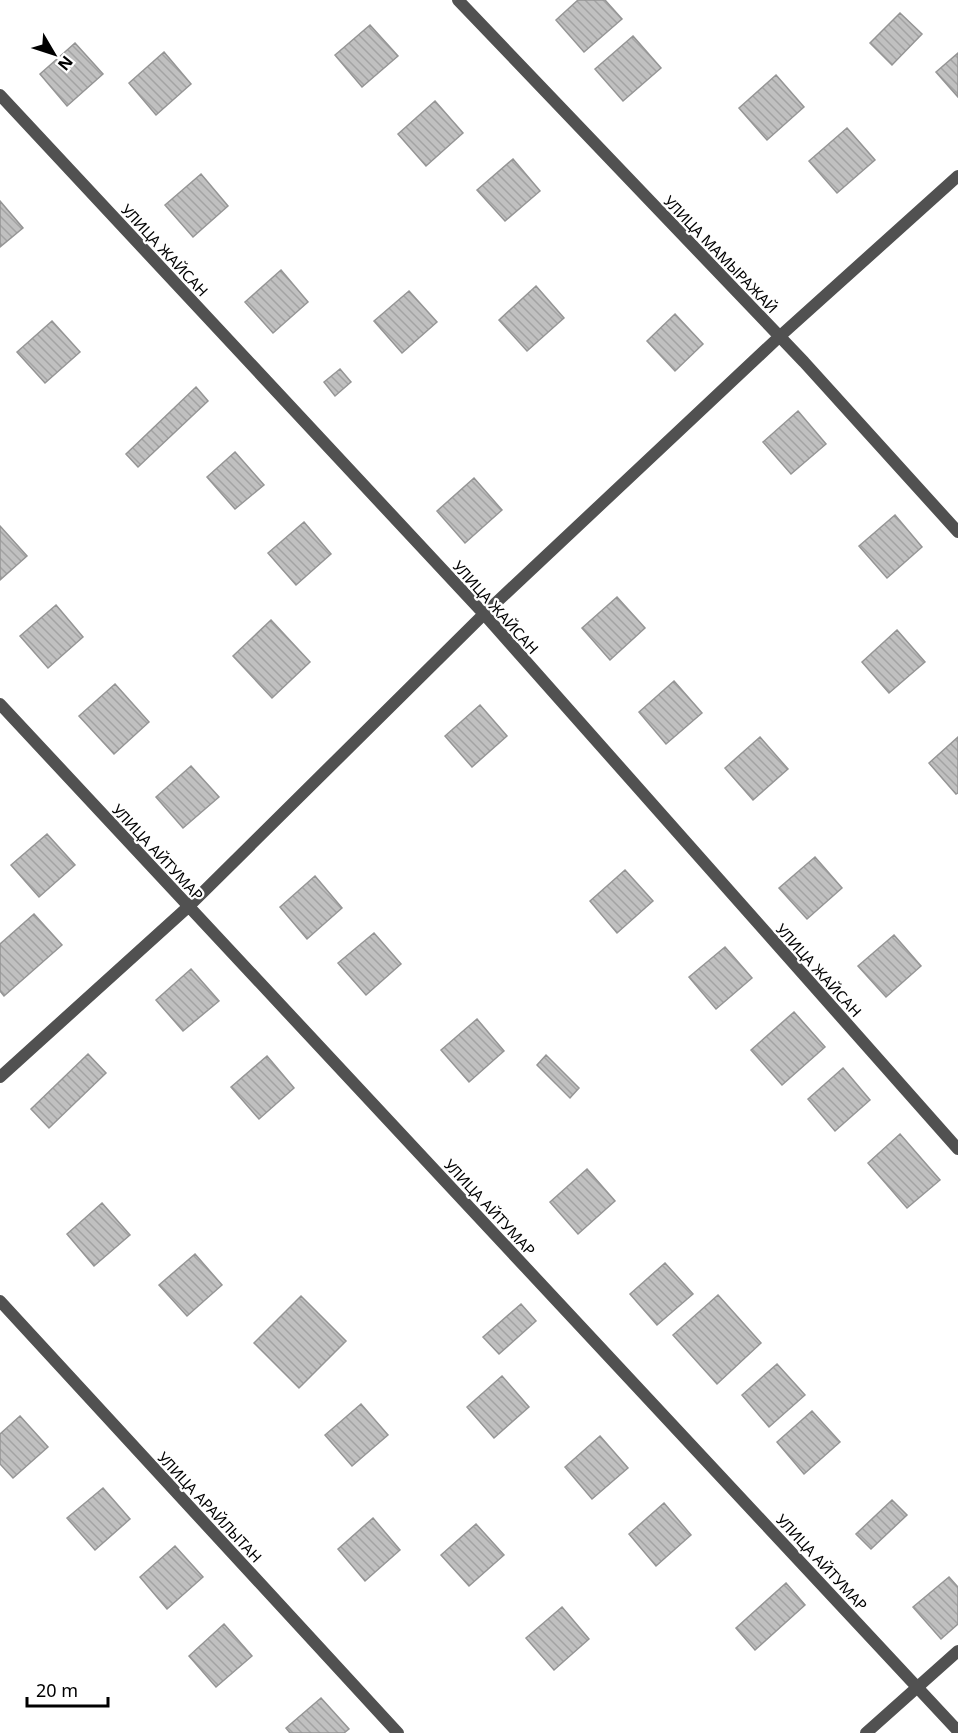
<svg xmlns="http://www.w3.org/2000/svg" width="958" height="1733" viewBox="0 0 958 1733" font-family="'Noto Sans',sans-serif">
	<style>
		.building { fill: url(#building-back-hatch); stroke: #959595; stroke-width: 1.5 }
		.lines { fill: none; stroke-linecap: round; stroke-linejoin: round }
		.street { stroke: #515151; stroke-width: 12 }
		.labels { text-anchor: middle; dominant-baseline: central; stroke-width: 4.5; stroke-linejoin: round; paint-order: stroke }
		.street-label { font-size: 15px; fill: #000; stroke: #fff }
	</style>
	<defs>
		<pattern id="building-back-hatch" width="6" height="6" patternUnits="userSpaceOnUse" patternTransform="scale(1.5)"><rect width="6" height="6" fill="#c0c0c0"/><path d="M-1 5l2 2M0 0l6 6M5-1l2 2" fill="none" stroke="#a3a3a3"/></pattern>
	</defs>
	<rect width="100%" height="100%" fill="#fff"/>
	<path class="building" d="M578,0h27l17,19 -38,33 -28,-32z
		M900,13l22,21 -30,31 -22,-22z
		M370,25l28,31 -36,31 -27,-32z
		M633,36l28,32 -38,33 -28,-32z
		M75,43l28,31 -36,32 -27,-32z
		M164,52l27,32 -35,31 -27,-32z
		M958,53v44l-22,-25z
		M776,75l28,32 -37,33 -28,-32z
		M435,101l28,32 -37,33 -28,-32z
		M847,128l28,32 -38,33 -28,-32z
		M513,159l27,32 -35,30 -28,-31z
		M201,174l27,32 -35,31 -28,-32z
		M0,201l23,27 -23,19z
		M281,270l27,32 -35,31 -28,-31z
		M536,286l28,32 -37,33 -28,-31z
		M409,291l28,31 -35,31 -28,-32z
		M675,314l28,30 -28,27 -28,-30z
		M52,321l28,31 -35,31 -28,-31z
		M340,369l11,13 -16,14 -11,-14z
		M196,387l12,14 -70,66 -12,-13z
		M798,411l28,33 -35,30 -28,-32z
		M235,452l29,33 -29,24 -28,-32z
		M474,478l28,32 -37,33 -28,-32z
		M895,515l27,32 -35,31 -28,-32z
		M304,522l27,32 -35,31 -28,-32z
		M0,526l27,30 -27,24z
		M617,597l28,31 -35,32 -28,-32z
		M56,605l27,32 -35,31 -28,-32z
		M271,620l39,42 -38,36 -39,-42z
		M897,630l28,32 -36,31 -27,-31z
		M674,681l28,32 -36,31 -27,-32z
		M115,684l34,38 -35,32 -35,-38z
		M480,705l27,31 -35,31 -27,-31z
		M760,737l28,32 -35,31 -28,-32z
		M958,737v56l-2,1 -27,-31z
		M191,766l28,31 -36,31 -27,-31z
		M47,834l28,31 -36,32 -28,-32z
		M815,857l27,31 -35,31 -28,-31z
		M625,870l28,31 -36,32 -27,-32z
		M315,876l27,32 -35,31 -27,-32z
		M34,914l28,31 -58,51 -4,-5v-47z
		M374,933l27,31 -35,31 -28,-32z
		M894,935l27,31 -35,31 -28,-31z
		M725,947l27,31 -36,31 -27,-32z
		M191,969l28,32 -36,30 -27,-31z
		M794,1012l31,35 -43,38 -31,-35z
		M477,1019l27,32 -35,31 -28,-32z
		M88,1054l18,19 -57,55 -18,-19z
		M546,1055l33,33 -9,10 -33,-33z
		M267,1056l27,32 -35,31 -28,-32z
		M843,1068l27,32 -35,31 -27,-32z
		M900,1134l40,46 -33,28 -39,-45z
		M587,1169l28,32 -37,33 -28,-32z
		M102,1203l28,32 -36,31 -27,-32z
		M195,1254l27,31 -35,31 -28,-31z
		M665,1263l28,31 -36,31 -27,-31z
		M718,1295l43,48 -44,41 -44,-49z
		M301,1296l45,45 -47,47 -45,-45z
		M521,1304l15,17 -37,33 -16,-17z
		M777,1364l28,31 -36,32 -27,-32z
		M502,1376l27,31 -35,31 -27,-31z
		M361,1404l27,31 -36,31 -27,-31z
		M812,1411l28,31 -36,32 -27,-32z
		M20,1416l28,31 -35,31 -13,-14v-30z
		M600,1436l28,32 -36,31 -27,-32z
		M103,1488l27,31 -35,31 -28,-32z
		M892,1500l15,15 -36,34 -15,-15z
		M664,1503l27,32 -35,31 -27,-32z
		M373,1518l27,32 -35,31 -27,-32z
		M476,1524l28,31 -35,31 -28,-31z
		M175,1546l28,31 -36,32 -27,-32z
		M949,1577l9,10v37l-17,15 -28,-32z
		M786,1583l19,22 -50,45 -19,-22z
		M562,1607l27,32 -35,31 -28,-32z
		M224,1624l28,32 -36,31 -27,-31z
		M321,1698l28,31 -5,4h-54l-4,-5z"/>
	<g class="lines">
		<path class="street" d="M458,0l346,362 154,170
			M0,95l484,519 474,535
			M0,704l958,1027
			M0,1077l188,-170 296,-293 295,-277 179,-161
			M0,1301l398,432
			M866,1733l92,-82"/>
	</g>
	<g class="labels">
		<g class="street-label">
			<text transform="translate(165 250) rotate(47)">УЛИЦА ЖАЙСАН</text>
			<text transform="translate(721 254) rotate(46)">УЛИЦА МАМЫРАЖАЙ</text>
			<text transform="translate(496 607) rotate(48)">УЛИЦА ЖАЙСАН</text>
			<text transform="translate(158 852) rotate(47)">УЛИЦА АЙТУМАР</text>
			<text transform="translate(819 970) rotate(48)">УЛИЦА ЖАЙСАН</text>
			<text transform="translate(490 1207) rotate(47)">УЛИЦА АЙТУМАР</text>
			<text transform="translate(210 1507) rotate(47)">УЛИЦА АРАЙЛЫТАН</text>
			<text transform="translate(822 1562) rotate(47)">УЛИЦА АЙТУМАР</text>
		</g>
	</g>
	<g transform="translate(54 54) rotate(129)" stroke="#ffffff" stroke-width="4.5" paint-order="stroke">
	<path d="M0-4.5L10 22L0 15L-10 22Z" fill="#000000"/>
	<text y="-9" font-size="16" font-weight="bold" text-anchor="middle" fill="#000000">N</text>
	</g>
	<path d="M27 1697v9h81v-9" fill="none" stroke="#000000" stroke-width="3"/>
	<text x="36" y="1697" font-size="18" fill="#000000" stroke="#ffffff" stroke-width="4.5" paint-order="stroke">20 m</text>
</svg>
